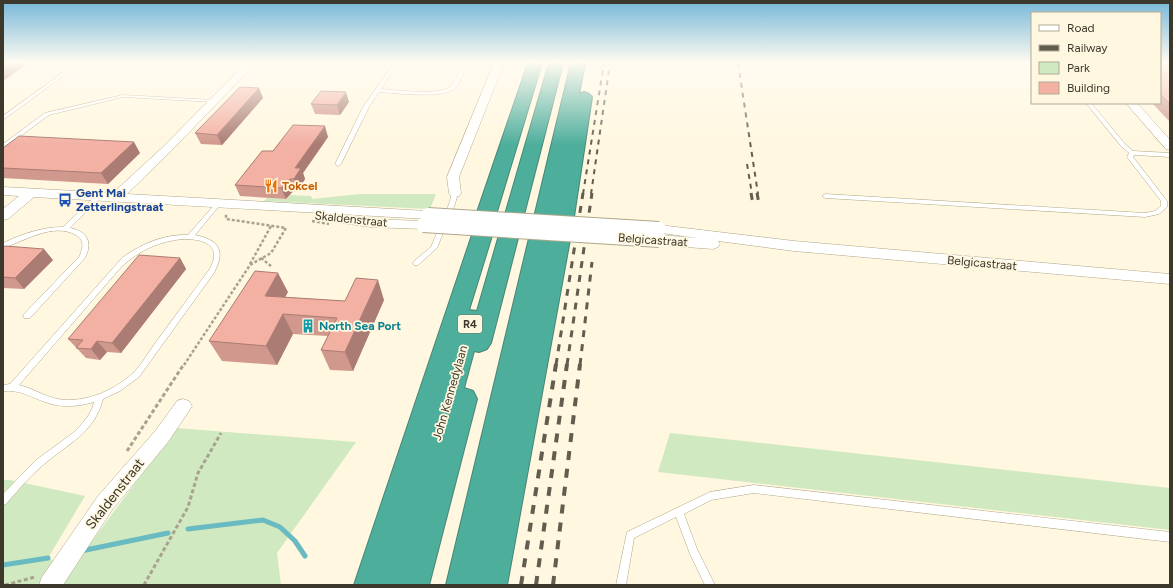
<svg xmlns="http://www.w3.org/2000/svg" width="1173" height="588" viewBox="0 0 1173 588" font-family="Figtree,sans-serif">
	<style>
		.green { fill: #d1e9c0 }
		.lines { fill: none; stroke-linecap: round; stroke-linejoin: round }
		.stream { stroke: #69bbc1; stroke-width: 5 }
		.lane-casing { stroke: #afa789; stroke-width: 1 }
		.street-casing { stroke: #afa789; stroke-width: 1 }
		.highway-casing { stroke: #488575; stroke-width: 2 }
		.path-far1 { stroke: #a8a28f; stroke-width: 2.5; stroke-dasharray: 3 2; stroke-linecap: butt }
		.path { stroke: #a8a28f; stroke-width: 3; stroke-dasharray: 4 2.5; stroke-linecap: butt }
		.lane { fill: #fff; fill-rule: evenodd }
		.street { fill: #fff; fill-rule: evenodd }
		.highway { fill: #4eae9c; fill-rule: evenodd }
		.rail-far2 { stroke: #625d4f; stroke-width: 2; stroke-dasharray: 5 5; stroke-linecap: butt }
		.rail-far1 { stroke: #625d4f; stroke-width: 3; stroke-dasharray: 7 7; stroke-linecap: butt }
		.rail { stroke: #625d4f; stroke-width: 4; stroke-dasharray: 9 9; stroke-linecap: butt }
		.street-bridge-casing { stroke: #afa789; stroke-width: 16; stroke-linecap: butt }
		.street-bridge { stroke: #fff; stroke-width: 14 }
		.wall { fill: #d1988d }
		.shaded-wall { fill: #aa7c73 }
		.building { fill: #f3b1a4; stroke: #aa7c73 }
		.labels { text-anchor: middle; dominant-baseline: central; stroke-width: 3.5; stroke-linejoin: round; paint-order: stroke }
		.shield { fill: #fff7df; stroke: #767162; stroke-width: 1 }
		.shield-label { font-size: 11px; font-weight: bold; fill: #3c382c }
		.food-label { font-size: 12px; font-weight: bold; fill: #c56008; stroke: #fff7df; text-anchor: start }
		.transit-label { font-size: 12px; font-weight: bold; fill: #164399; stroke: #fff7df; text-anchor: start }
		.street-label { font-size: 12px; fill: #3c382c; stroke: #fff7df }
		.culture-label { font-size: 12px; font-weight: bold; fill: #0d838f; stroke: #fff7df; text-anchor: start }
		.near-street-label { font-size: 14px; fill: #3c382c; stroke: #fff7df }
	</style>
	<rect width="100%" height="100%" fill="#fff7df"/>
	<path class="green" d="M360,194h76l-6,15 -166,-8 3,-3 20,1 3,-4 21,1 1,3z
		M176,428l180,14 -79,111 4,32h-278v-105h7l75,16 -37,62 24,10z
		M670,433l500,55v42l-512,-58z"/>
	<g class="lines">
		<path class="stream" d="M188,529l75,-9 17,7 15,14 10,15
			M81,551l87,-18
			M3,565l45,-7"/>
		<g class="lane-casing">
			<path id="lane" d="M76,63h5l-78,57v-4z
				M394,63h4l-17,26c14,1 61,7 70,-3 6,-6 8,-16 11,-23h4c-2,8 -5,20 -12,26 -12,10 -59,4 -75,3l-10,15 -28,57 -3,2 -2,-1 -1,-1 28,-57z
				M123,95l91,5 2,1 -2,1 -91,-5 -74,18 -46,34v-5l42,-31z
				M1086,103h5l34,41 8,7 37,2v4l-36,-2 -1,2 34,44v6l-8,7 -14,3 -320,-19 -3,-2 3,-2 320,19 10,-2 6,-5v-5l-34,-44 2,-4 -8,-7z
				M455,191l3,2 -3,11 -18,44 -19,17h-4l-1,-2 1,-2 17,-14 18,-43 3,-11z
				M98,195l2,1v2l-30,30c17,3 23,14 15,30l-55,60h-6l-1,-2 1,-2 55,-57c4,-8 6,-17 -3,-22 -23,-13 -51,6 -73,13v-5c19,-9 39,-16 60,-16l33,-31z
				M218,202l3,2 -1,1 -25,30c24,5 31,15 19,38l-75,104 -19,14 -17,8c-9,35 -36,45 -61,67 -13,11 -25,25 -36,38l-3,1 1,-12 32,-33 37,-27 8,-8 7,-9 4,-7 2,-7c-17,5 -33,6 -49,0 -17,-6 -23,-12 -42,-11v-6l7,-1 112,-126c19,-14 42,-24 66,-23l28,-32zM183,239c13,0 33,2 31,19 -1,4 -3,9 -5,12 -18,24 -35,48 -53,72 -7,9 -15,24 -24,32 -18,16 -43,27 -67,26 -17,-1 -30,-11 -46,-15l103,-119c18,-16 38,-25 61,-27z
				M754,485l416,47v10l-416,-49 -43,7 -27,14 13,35 18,36h-10l-15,-31 -14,-37 -42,21 -8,47h-10l11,-53 83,-40z"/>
		</g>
		<g class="street-casing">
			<path id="street" d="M246,63h10l-85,88 -44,43 301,17 5,1 2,3 -2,3 -5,1 -394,-22 -26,22 -5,1v-11l16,-13 -16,-1v-8l110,6 50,-46z
				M494,63h10l-45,114 2,16 -2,3h-8l-2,-3 -2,-16z
				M1126,103h11l33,37v10l-4,-1z
				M340,215l31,4 52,2 5,1 2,3 -2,3 -5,1 -52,-2 -36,-5 -2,-3 2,-3z
				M659,225l135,16 376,33v10l-376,-33 -76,-10 2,3 -2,3 -5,2 -54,-4 -5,-2 -2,-3 2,-3 5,-2 38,3 -43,-6 -2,-3 2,-3z
				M183,399l6,2 3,5 -3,5 -21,31 -56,68 -49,75h-24l3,-8 56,-81 58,-66 21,-29z"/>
		</g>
		<g class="highway-casing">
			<path id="highway" d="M528,63h14l-47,155 -1,11 -25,81 8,1 72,-248h14l-72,280 -4,6 -8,3 -5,-1 -10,37 9,3 4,8 -48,186h-75l120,-356 1,-11z
				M571,63h14l-6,31 5,-2 5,2 3,3 -19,126 -66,362h-61z"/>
		</g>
		<path class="path-far1" d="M312,221l17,3
			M261,258l10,8
			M250,264l21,-38
			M184,365l66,-100 21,-12 15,-25 -60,-9v-5"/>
		<path class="path" d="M127,451l57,-87
			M5,585l30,-8
			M144,585l44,-78 10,-34 23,-40"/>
		<use href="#lane" class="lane"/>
		<use href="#street" class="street"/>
		<use href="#highway" class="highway"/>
		<path class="rail-far2" d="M738,63l20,131
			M747,164l5,30
			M583,194l21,-131
			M591,194l19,-131"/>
		<path class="rail-far1" d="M751,193l2,11
			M757,193l2,11
			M556,365l27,-172
			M567,365l25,-172
			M580,365l12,-103"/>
		<path class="rail" d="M521,585l35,-221
			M536,585l31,-221
			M553,585l27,-221"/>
		<g class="street-bridge-casing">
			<path id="street-bridge" d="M428,215l231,14
				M423,225l236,15"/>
		</g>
		<use href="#street-bridge" class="street-bridge"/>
	</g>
	<path class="wall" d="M1160,63h10v59l-18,-19h8z
		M259,88l4,10 -41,47 -21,-1 -6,-11z
		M349,102l-9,13 -25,-1 -4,-10z
		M328,137l-25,36 2,6 -7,11 -3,-1 -9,10 -46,-3 -5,-11 38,-34z
		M3,148l137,5 -32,31 -105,-6z
		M3,248l50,12 -29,29 -21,-1z
		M180,258l6,11 -65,84 -14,-1 -7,8 -14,-2 -18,-19z
		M288,292l-3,5 60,4 39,-1 -31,71 -23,-1 -9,-20 7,-14 -35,-2 -16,31 -55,-4 -13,-20z"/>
	<path class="shaded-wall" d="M8,63h21l-26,18v-15z
		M259,88l4,10 -41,47 -5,-10z
		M346,92l3,10 -9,13 -3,-10z
		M325,126l3,11 -25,36 2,6 -7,11 -4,-11 1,-11z
		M134,142l6,11 -32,31 -7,-11z
		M290,179l5,10 -9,10 -5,-11z
		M44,249l9,11 -29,29 -9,-11z
		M180,258l6,11 -65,84 -9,-10z
		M278,273l10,19 -13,23 -10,-19z
		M378,280l6,20 -31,71 -8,-19z
		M283,314l10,20 -16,31 -11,-19z
		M97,341l10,11 -7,8 -9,-11z"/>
	<path class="building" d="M3,63h5l-5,3z
		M1160,63h10v41l-10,-10z
		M240,87l19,1 -42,47 -22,-2z
		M321,91l25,1 -9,13 -26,-1z
		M293,125l32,1 -30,42h6l-7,11h-4l-9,9 -46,-3 27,-34h11z
		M19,136l115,6 -33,31 -98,-5v-20z
		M5,246l39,3 -29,29 -12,-1v-29z
		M139,255l41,3 -68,85 -15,-2 -6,8 -15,-1 7,-8 -15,-1z
		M255,271l23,2 -13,23 80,5 11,-23 22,2 -33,72 -24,-2 16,-32 -54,-4 -17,32 -57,-5z"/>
	<linearGradient id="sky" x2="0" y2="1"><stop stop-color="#75b7d8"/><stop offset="0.43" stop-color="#fffbf1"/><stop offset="1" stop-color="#fffbf1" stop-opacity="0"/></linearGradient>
	<rect width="1173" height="145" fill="url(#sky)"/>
	<defs>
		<g id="restaurant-bare" transform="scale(1.08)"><path d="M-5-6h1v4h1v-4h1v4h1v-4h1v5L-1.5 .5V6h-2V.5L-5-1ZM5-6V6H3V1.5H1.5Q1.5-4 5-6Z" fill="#e8710a" stroke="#fff7df" stroke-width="2.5" paint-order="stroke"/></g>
		<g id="bus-bare" transform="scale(1.08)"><path d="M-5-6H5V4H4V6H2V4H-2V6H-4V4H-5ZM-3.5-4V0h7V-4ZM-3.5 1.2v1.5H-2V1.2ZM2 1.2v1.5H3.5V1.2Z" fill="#1a4fb4" stroke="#fff7df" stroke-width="2.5" paint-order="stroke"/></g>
		<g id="building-bare" transform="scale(1.08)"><path d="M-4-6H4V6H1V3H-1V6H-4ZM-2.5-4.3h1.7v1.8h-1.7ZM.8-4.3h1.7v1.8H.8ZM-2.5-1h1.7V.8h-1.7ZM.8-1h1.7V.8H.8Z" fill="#0f9aa8" stroke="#fff7df" stroke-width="2.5" paint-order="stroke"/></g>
	</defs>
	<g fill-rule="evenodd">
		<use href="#restaurant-bare" x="271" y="186"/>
		<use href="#bus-bare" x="65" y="200"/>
		<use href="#building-bare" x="308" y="326"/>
	</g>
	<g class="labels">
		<rect class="shield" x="458" y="315" width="24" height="18" rx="3"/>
		<g class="shield-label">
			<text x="470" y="324">R4</text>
		</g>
		<g class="food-label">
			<text x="282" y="186">Tokcel</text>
		</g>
		<g class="transit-label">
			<text x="76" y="193">Gent Mai<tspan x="76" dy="14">Zetterlingstraat</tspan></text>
		</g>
		<g class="street-label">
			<text transform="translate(351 219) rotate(6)">Skaldenstraat</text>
			<text transform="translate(653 240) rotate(4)">Belgicastraat</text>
			<text transform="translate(982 263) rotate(5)">Belgicastraat</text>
			<text transform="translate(450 393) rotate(-74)">John Kennedylaan</text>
		</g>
		<g class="culture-label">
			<text x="319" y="326">North Sea Port</text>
		</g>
		<g class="near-street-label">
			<text transform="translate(115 494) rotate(-52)">Skaldenstraat</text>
		</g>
	</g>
	<rect width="1173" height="588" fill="none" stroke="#3c382c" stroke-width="8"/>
	<rect x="1031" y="12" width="130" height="92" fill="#fff7df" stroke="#b1ab97"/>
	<rect x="1039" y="25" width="20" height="6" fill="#ffffff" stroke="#b1ab97"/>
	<text x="1067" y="32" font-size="12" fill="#3c382c">Road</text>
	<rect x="1039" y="45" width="20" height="6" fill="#625d4f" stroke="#b1ab97"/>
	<text x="1067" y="52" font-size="12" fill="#3c382c">Railway</text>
	<rect x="1039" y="62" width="20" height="12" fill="#d1e9c0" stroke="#b1ab97"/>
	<text x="1067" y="72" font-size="12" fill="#3c382c">Park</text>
	<rect x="1039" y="82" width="20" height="12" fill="#f3b1a4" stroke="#b1ab97"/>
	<text x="1067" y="92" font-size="12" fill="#3c382c">Building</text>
</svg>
